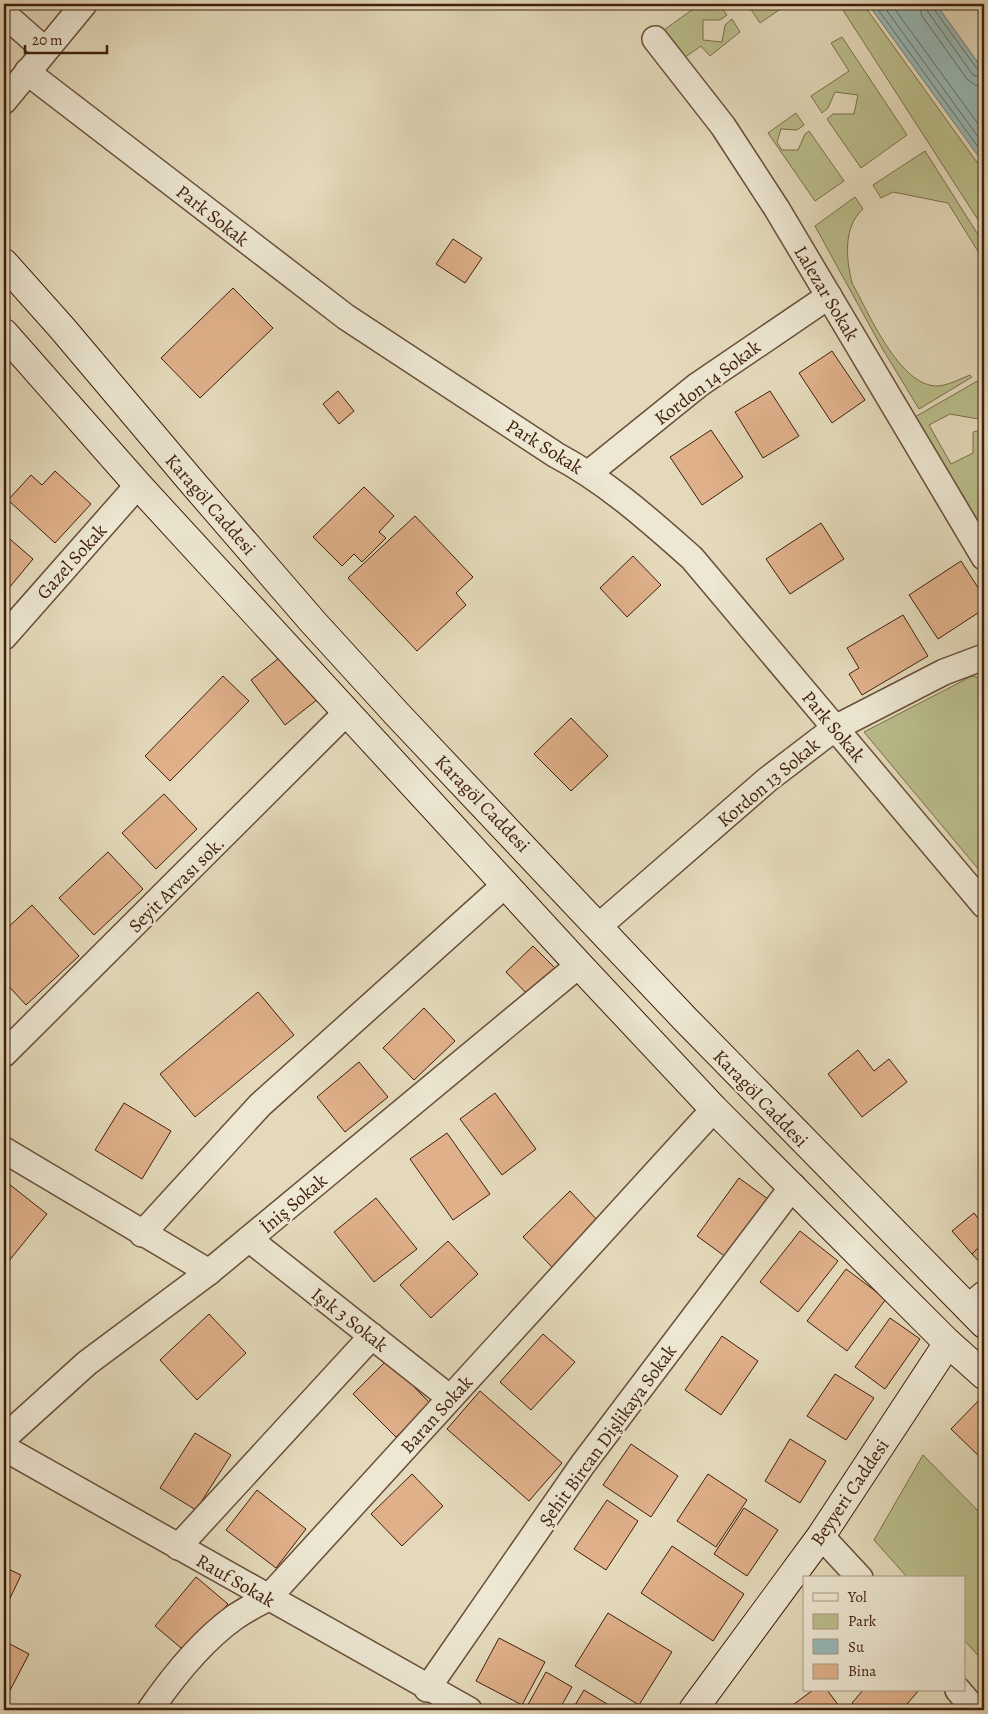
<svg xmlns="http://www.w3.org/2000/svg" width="988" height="1714" font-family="Alegreya,serif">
<rect width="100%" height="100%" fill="#e4dabb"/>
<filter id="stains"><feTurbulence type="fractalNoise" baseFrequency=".004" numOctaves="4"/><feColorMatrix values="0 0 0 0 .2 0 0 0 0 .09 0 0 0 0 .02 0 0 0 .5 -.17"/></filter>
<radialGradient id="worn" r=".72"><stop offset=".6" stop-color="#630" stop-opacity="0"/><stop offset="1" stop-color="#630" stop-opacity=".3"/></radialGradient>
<!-- green -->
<g fill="#babe8c" stroke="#7d6e4c">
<polygon points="700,4 722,4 720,6 727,15 720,20 703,20 703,40 722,42 725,25 732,19 740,32 710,56 701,46 684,58 664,30"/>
<polygon points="775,4 788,4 760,23 750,8 756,5 774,7"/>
<polygon points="839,4 863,4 984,172 984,229"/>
<polygon points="842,37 907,135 861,168 827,119 833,114 854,114 858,95 835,92 828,108 822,113 811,96 849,71 831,43"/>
<polygon points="796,113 804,125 797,130 781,129 777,142 782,150 798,150 805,134 809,131 844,181 815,201 768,133"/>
<polygon points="925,151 984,244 984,261 948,203 893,192 881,198 873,185"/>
<path d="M 855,197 L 863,209 C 843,227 846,258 852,283 C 868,311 899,387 938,386 C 949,385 960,379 970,375 L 972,377 L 919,409 L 882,348 L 815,226 Z"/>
<polygon points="979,380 984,388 984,420 950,414 929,425 951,464 973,453 973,432 984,429 984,538 915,417"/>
<polygon points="972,676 984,679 984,876 864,732"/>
<polygon points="923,1455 984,1517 984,1662 964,1640 964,1578 908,1578 874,1540"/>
</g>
<!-- water -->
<polygon fill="#97b9b7" stroke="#747b73" points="868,4 936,4 984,71 984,164"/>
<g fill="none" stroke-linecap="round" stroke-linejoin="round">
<!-- shore -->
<g stroke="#6c6c62" stroke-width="1">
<polyline points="874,4 984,155"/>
<polyline points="882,4 984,145"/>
<polyline points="891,4 984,132"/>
<polyline points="919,4 922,16 967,79 975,85 984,87"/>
<polyline points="926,4 928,12 973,75 984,79"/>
<polyline points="932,4 933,8 978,70 984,73"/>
</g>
</g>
<!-- building -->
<g fill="#dfb08a" stroke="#401f0c">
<polygon points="453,239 482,258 465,283 436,264"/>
<polygon points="233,288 273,328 200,398 161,358"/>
<polygon points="832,351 865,400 832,423 799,373"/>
<polygon points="338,391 354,411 339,424 323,404"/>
<polygon points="770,391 799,436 763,458 735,412"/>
<polygon points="711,430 743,477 702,505 670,457"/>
<polygon points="55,471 91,504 55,543 8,500 31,475 42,485"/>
<polygon points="364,487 394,516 379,532 386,538 362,562 354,554 342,566 313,537"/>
<polygon points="415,516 473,577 456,593 466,605 417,651 348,578"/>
<polygon points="821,523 844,559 790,594 766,559"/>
<polygon points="4,534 33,559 4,594"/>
<polygon points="633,556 661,585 627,617 600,588"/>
<polygon points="961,561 984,597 984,609 938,639 909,595"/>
<polygon points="903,615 928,656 862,695 849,674 859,668 847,648"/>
<polygon points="283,655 318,699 285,725 251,680"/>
<polygon points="223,676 249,701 170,781 145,756"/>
<polygon points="571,718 608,756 571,791 534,754"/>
<polygon points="164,794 197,829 156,869 122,833"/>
<polygon points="108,852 143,889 94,935 59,898"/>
<polygon points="32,905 79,956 26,1005 4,981 4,931"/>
<polygon points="533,946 555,968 528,995 506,972"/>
<polygon points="258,992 294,1035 195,1117 160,1074"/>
<polygon points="424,1008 455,1041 414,1080 383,1048"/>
<polygon points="858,1050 874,1071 889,1059 907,1082 862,1117 828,1074"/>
<polygon points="359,1062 388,1097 345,1132 317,1097"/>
<polygon points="495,1093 536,1149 502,1175 460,1119"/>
<polygon points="124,1103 171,1131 142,1179 95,1150"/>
<polygon points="447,1133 490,1194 453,1220 410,1159"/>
<polygon points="739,1178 772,1202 730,1260 697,1236"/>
<polygon points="4,1180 47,1214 4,1267"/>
<polygon points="570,1191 599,1222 552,1267 523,1237"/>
<polygon points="376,1198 417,1249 374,1282 334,1232"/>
<polygon points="974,1213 984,1226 984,1242 972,1254 952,1231"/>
<polygon points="800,1231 838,1261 798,1312 760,1282"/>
<polygon points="448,1241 478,1274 431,1318 400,1285"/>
<polygon points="984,1242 984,1267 972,1254"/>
<polygon points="846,1269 886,1299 847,1351 807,1321"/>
<polygon points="209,1314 246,1353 197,1400 160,1360"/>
<polygon points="890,1318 920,1339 885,1389 855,1367"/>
<polygon points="543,1334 575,1362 531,1410 500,1382"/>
<polygon points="722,1336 758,1361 721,1415 685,1390"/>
<polygon points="387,1360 430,1403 396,1437 353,1394"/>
<polygon points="835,1374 874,1398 846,1440 807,1416"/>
<polygon points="480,1391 562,1463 529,1501 447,1429"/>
<polygon points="984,1395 984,1461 951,1429"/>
<polygon points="195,1433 231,1455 196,1510 160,1488"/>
<polygon points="790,1439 826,1461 800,1503 765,1481"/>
<polygon points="631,1444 678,1476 651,1517 603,1485"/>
<polygon points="412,1474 443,1506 402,1546 371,1514"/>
<polygon points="708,1474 747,1500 716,1547 677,1521"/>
<polygon points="257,1490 306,1529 276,1568 226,1530"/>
<polygon points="607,1500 638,1521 606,1570 574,1549"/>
<polygon points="744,1508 778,1530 747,1576 714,1554"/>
<polygon points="672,1546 744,1594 713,1641 641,1593"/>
<polygon points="4,1567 21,1575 4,1611"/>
<polygon points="196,1577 228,1604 187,1653 155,1626"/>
<polygon points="608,1613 672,1652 639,1705 575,1666"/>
<polygon points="499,1638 545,1662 522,1705 476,1681"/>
<polygon points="4,1641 29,1654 6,1698 4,1697"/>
<polygon points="546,1672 572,1687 559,1710 525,1710"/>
<polygon points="584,1690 617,1710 572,1710"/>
<polygon points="813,1690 827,1690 842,1710 786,1710"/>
<polygon points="863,1690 919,1690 902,1710 860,1710 852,1703"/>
</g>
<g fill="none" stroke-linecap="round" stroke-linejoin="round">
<defs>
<g id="street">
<polyline points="4,14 45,50"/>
<polyline points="655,39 723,126 777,209 984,557"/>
<path d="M 27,72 L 346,317 L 556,455 C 607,482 649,520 692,558 L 984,905"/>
<polyline points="4,101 84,4"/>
<polyline points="589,473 698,385 829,296"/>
<polyline points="4,637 138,485"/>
<polyline points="599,926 767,780 835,728 944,672 984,657"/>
<polyline points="4,1054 347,712"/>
<polyline points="4,1150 209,1272"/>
<polyline points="142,1234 260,1105 506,884"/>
<polyline points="249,1239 450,1398"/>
<polyline points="967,1308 984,1294"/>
<polyline points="4,1438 87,1363 209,1272 579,965"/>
<polyline points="4,1448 469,1710"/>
<polyline points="821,1536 860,1578"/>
<polyline points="178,1547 372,1336"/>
<polyline points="427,1689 583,1464 793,1186"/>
<polyline points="958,1690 975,1710"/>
<path d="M 150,1710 C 172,1678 203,1640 235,1617 C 245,1610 257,1604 268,1598 L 714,1109"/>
</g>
<g id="secondary">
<polyline points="4,263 62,328 192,482 313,622 396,713 686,1020 984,1324"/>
<polyline points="4,333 138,485 579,965 714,1109 948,1343 984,1375"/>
<polyline points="693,1710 821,1536 948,1343"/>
</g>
</defs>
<!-- street casing -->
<use href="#street" stroke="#694e38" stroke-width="28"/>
<!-- secondary casing -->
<use href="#secondary" stroke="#401f0c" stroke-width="30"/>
<!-- street -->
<use href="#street" stroke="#ede7d3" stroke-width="25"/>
<!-- secondary -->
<use href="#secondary" stroke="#ede7d3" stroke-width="28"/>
</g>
<g text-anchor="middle" stroke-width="4.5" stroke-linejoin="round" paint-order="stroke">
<!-- street labels -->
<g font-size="19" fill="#401f0c" stroke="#ede7d3">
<text transform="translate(213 215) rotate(38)" y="7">Park Sokak</text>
<text transform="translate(827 293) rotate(59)" y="7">Lalezar Sokak</text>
<text transform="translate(707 382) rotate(-37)" y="7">Kordon 14 Sokak</text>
<text transform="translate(545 446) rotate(32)" y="7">Park Sokak</text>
<text transform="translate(211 504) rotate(49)" y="7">Karagöl Caddesi</text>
<text transform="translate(71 561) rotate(-48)" y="7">Gazel Sokak</text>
<text transform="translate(834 726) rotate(50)" y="7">Park Sokak</text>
<text transform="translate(768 782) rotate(-40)" y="7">Kordon 13 Sokak</text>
<text transform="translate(483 803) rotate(46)" y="7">Karagöl Caddesi</text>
<text transform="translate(176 884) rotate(-45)" y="7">Seyit Arvası sok.</text>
<text transform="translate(761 1098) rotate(46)" y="7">Karagöl Caddesi</text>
<text transform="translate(293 1203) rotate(-40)" y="7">İniş Sokak</text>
<text transform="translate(350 1319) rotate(38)" y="7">Işık 3 Sokak</text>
<text transform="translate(436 1414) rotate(-48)" y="7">Baran Sokak</text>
<text transform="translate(607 1435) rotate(-54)" y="7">Şehit Bircan Dişlikaya Sokak</text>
<text transform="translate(849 1492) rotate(-56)" y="7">Beyyeri Caddesi</text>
<text transform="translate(236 1580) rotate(30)" y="7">Rauf Sokak</text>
</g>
</g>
<!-- margin -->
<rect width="988" height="1714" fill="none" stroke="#e4dabb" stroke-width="20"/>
<rect x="5" y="5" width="978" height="1704" fill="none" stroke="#401f0c" stroke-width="2.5"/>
<rect x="10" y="10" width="968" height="1694" fill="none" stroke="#401f0c"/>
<!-- legend -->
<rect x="803" y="1576" width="162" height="115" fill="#ede7d3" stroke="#a89783"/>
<rect x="813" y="1593" width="25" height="8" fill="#ede7d3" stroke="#a89783"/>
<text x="848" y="1602" font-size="15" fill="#401f0c">Yol</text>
<rect x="813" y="1614" width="25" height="15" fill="#babe8c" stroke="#a89783"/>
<text x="848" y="1626" font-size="15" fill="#401f0c">Park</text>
<rect x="813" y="1639" width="25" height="15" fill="#97b9b7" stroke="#a89783"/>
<text x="848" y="1652" font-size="15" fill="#401f0c">Su</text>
<rect x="813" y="1664" width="25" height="15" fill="#dfb08a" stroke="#a89783"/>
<text x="848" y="1676" font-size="15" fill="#401f0c">Bina</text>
<!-- scale -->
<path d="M25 45v8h82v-8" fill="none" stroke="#401f0c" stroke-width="2.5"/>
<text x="32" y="45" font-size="15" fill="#401f0c" stroke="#ede7d3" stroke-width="4" paint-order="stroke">20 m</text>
<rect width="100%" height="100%" filter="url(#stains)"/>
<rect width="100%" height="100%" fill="url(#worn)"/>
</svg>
